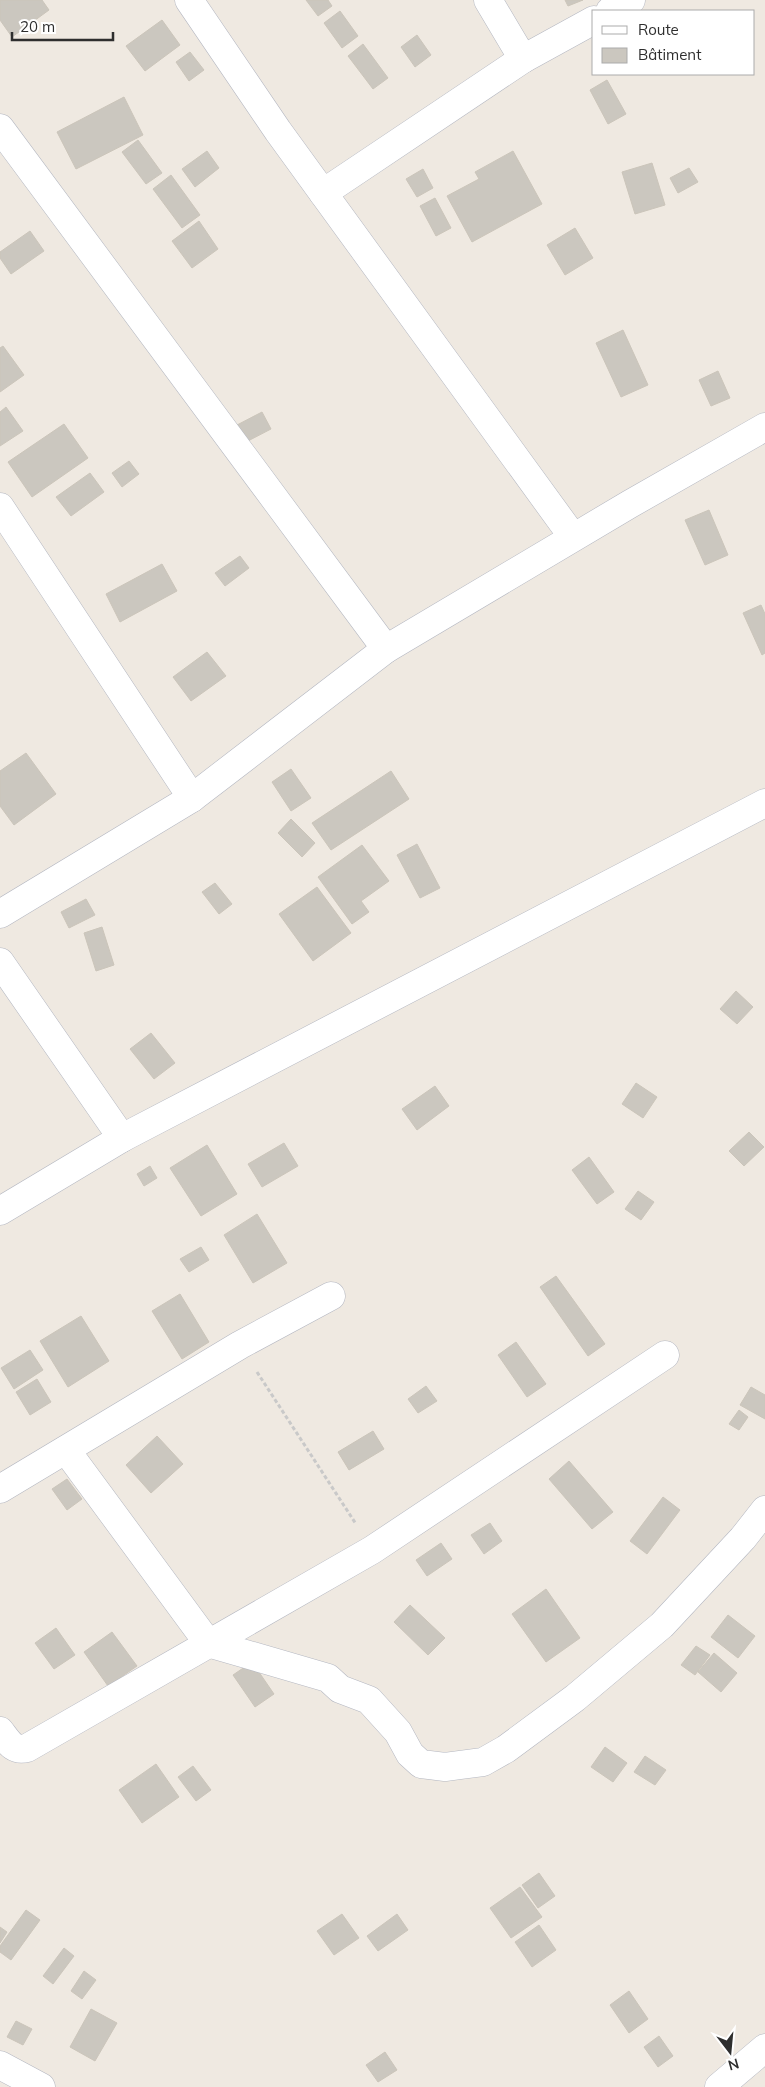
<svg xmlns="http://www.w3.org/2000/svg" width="765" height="2087" font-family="Mulish,sans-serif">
<rect width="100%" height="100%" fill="#efe9e1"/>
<!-- building -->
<g fill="#cbc7bf" stroke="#cbc5ba">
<polygon points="0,0 42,0 49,10 12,37 0,20"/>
<polygon points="306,0 328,0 332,6 318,16"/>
<polygon points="565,0 583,0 568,6"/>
<polygon points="340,11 358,36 342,48 324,23"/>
<polygon points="162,20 180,45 145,71 126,46"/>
<polygon points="417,35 431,55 415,67 401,47"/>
<polygon points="363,44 388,78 373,89 348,56"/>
<polygon points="190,52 204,70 189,81 176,62"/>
<polygon points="607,80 626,114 608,124 590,90"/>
<polygon points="124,97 143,135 76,169 57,132"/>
<polygon points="138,140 162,173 146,184 122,152"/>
<polygon points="207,151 219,168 195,187 182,169"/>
<polygon points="513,151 542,204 472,242 447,196 479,179 475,172"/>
<polygon points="652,163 665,205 635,214 622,172"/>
<polygon points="689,168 698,182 678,193 670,178"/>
<polygon points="423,169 433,188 417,197 406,179"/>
<polygon points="171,175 200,215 182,228 153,189"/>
<polygon points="435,198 451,228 436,236 420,206"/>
<polygon points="199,221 218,249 192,268 172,241"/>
<polygon points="575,228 593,258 565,275 547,245"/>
<polygon points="30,231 44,251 11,274 0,258 0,252"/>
<polygon points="623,330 648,385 621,397 596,343"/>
<polygon points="3,346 24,375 0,392 0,348"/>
<polygon points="718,371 730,398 711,406 699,380"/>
<polygon points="6,407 23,431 0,446 0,412"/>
<polygon points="262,412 271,429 246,442 237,425"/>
<polygon points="64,424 88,458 32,497 8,462"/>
<polygon points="129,461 139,474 122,487 112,473"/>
<polygon points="90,473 104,492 71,516 56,497"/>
<polygon points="709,510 728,555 705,565 685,520"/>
<polygon points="240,556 249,568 225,586 215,573"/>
<polygon points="162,564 177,591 120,622 106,594"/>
<polygon points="761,605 765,614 765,653 762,655 743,613"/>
<polygon points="207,652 226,676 191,701 173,677"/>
<polygon points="26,753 56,794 14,825 0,806 0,771"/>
<polygon points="291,769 311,798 291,811 272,782"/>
<polygon points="391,771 409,799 331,850 312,823"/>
<polygon points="291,819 315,843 302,857 278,833"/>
<polygon points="417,844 440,888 420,898 397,855"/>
<polygon points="362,845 389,881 361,901 369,912 352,924 318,877"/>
<polygon points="215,883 232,904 219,914 202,892"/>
<polygon points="317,887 351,933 313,961 279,914"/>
<polygon points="86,899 95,915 69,928 61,912"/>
<polygon points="102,927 114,965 96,971 84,933"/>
<polygon points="736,991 753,1007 737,1024 720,1009"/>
<polygon points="151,1033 175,1063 154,1079 130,1049"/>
<polygon points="636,1083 657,1097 643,1118 622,1104"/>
<polygon points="435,1086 449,1106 417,1130 402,1109"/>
<polygon points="749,1132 764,1147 744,1166 729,1151"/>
<polygon points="284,1143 298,1166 262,1187 248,1164"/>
<polygon points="207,1145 237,1194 201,1216 170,1168"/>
<polygon points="589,1157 614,1192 597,1204 572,1170"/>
<polygon points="150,1166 157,1178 144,1186 137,1174"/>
<polygon points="638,1191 654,1202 641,1220 625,1209"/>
<polygon points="257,1214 287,1263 253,1283 224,1235"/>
<polygon points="201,1247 209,1260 189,1272 180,1259"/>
<polygon points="556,1276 605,1344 588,1356 540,1287"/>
<polygon points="180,1294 209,1342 182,1359 152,1311"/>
<polygon points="81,1316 109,1361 68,1387 40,1341"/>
<polygon points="516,1342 546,1384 527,1397 498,1355"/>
<polygon points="30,1350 43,1370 14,1389 1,1368"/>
<polygon points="37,1379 51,1402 30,1415 16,1392"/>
<polygon points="426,1386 437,1401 418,1413 408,1399"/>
<polygon points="751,1387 765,1395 765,1419 740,1405"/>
<polygon points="739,1410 748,1417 739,1430 729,1424"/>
<polygon points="373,1431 384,1449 349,1470 338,1452"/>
<polygon points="157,1436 183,1464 151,1493 126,1465"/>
<polygon points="569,1461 613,1512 592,1529 549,1479"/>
<polygon points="67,1479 82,1499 67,1510 52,1489"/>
<polygon points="663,1497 680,1510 647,1554 630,1541"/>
<polygon points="490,1523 502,1541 484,1554 471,1535"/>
<polygon points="441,1543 452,1559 427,1576 416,1560"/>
<polygon points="546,1589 580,1638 546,1662 512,1614"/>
<polygon points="410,1605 445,1638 428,1655 394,1622"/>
<polygon points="728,1615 755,1636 738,1658 711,1637"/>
<polygon points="56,1628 75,1655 54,1669 35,1643"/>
<polygon points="112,1632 137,1666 108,1686 84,1652"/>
<polygon points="696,1646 710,1655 695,1675 681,1665"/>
<polygon points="714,1653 737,1673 721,1692 698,1672"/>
<polygon points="252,1662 274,1694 255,1707 233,1675"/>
<polygon points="605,1747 627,1763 613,1782 591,1767"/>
<polygon points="645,1756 666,1770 655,1785 634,1772"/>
<polygon points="156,1764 179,1797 142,1823 119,1790"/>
<polygon points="193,1766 211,1790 196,1801 178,1777"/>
<polygon points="539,1873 555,1896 538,1908 522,1885"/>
<polygon points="520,1887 542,1917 511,1938 490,1908"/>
<polygon points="26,1910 40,1920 11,1960 0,1952 0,1946"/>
<polygon points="342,1914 359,1938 334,1955 317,1931"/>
<polygon points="397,1914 408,1930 378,1951 367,1936"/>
<polygon points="539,1925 556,1950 532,1967 515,1942"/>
<polygon points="0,1927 7,1932 0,1943"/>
<polygon points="64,1948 74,1956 53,1984 43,1976"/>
<polygon points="84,1971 96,1980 82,1999 71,1991"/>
<polygon points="629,1991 648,2019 629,2033 610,2005"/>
<polygon points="91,2009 117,2023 95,2061 70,2047"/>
<polygon points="16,2021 32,2029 23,2045 7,2037"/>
<polygon points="659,2036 673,2056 658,2067 644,2047"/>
<polygon points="385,2052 397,2070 378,2082 366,2065"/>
</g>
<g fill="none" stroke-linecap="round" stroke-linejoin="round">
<defs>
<g id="minor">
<polyline points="189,0 278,131 323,193 523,59 594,20"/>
<polyline points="488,0 523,59"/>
<polyline points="610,11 631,0"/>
<polyline points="0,128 386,649"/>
<polyline points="323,193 573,537"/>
<polyline points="0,507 192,798"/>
<polyline points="0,914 192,798 386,649 630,504 765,427"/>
<polyline points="0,962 122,1138"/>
<polyline points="0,1211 122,1138 765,803"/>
<polyline points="66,1450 208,1643 328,1678 340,1689 369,1700 398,1732 410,1754 421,1764 445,1767 483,1762 506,1749 575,1698 662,1625 743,1538 765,1510"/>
<polyline points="0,1489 240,1345 331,1296"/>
<path d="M 0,1731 C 8,1741 13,1752 27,1748 L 372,1550 L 665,1355"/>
<polyline points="0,2065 41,2087"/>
<polyline points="719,2087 765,2048"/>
</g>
</defs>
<!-- minor casing -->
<use href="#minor" stroke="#b4b7c1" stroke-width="29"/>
<!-- path -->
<polyline stroke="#c9c9c9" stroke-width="3" stroke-dasharray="4 2.5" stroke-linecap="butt" points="257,1372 356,1524"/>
<!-- minor -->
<use href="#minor" stroke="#fff" stroke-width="28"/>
</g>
<!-- legend -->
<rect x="592" y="10" width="162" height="65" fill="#ffffff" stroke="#ababab"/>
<rect x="602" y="26" width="25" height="8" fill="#ffffff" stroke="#ababab"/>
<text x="638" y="35" font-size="15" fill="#2e2e2e">Route</text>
<rect x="602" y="48" width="25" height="15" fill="#cbc7bf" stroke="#ababab"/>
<text x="638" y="60" font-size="15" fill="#2e2e2e">Bâtiment</text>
<!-- north arrow -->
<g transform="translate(730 2052) rotate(164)" stroke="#ffffff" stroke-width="4" paint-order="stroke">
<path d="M0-4L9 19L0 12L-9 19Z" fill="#2e2e2e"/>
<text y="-8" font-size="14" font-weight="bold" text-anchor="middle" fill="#2e2e2e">N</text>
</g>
<!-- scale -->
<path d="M12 32v8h101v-8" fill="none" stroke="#2e2e2e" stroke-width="2.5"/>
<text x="20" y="32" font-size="15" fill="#2e2e2e" stroke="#ffffff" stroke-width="4" paint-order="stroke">20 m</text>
</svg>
